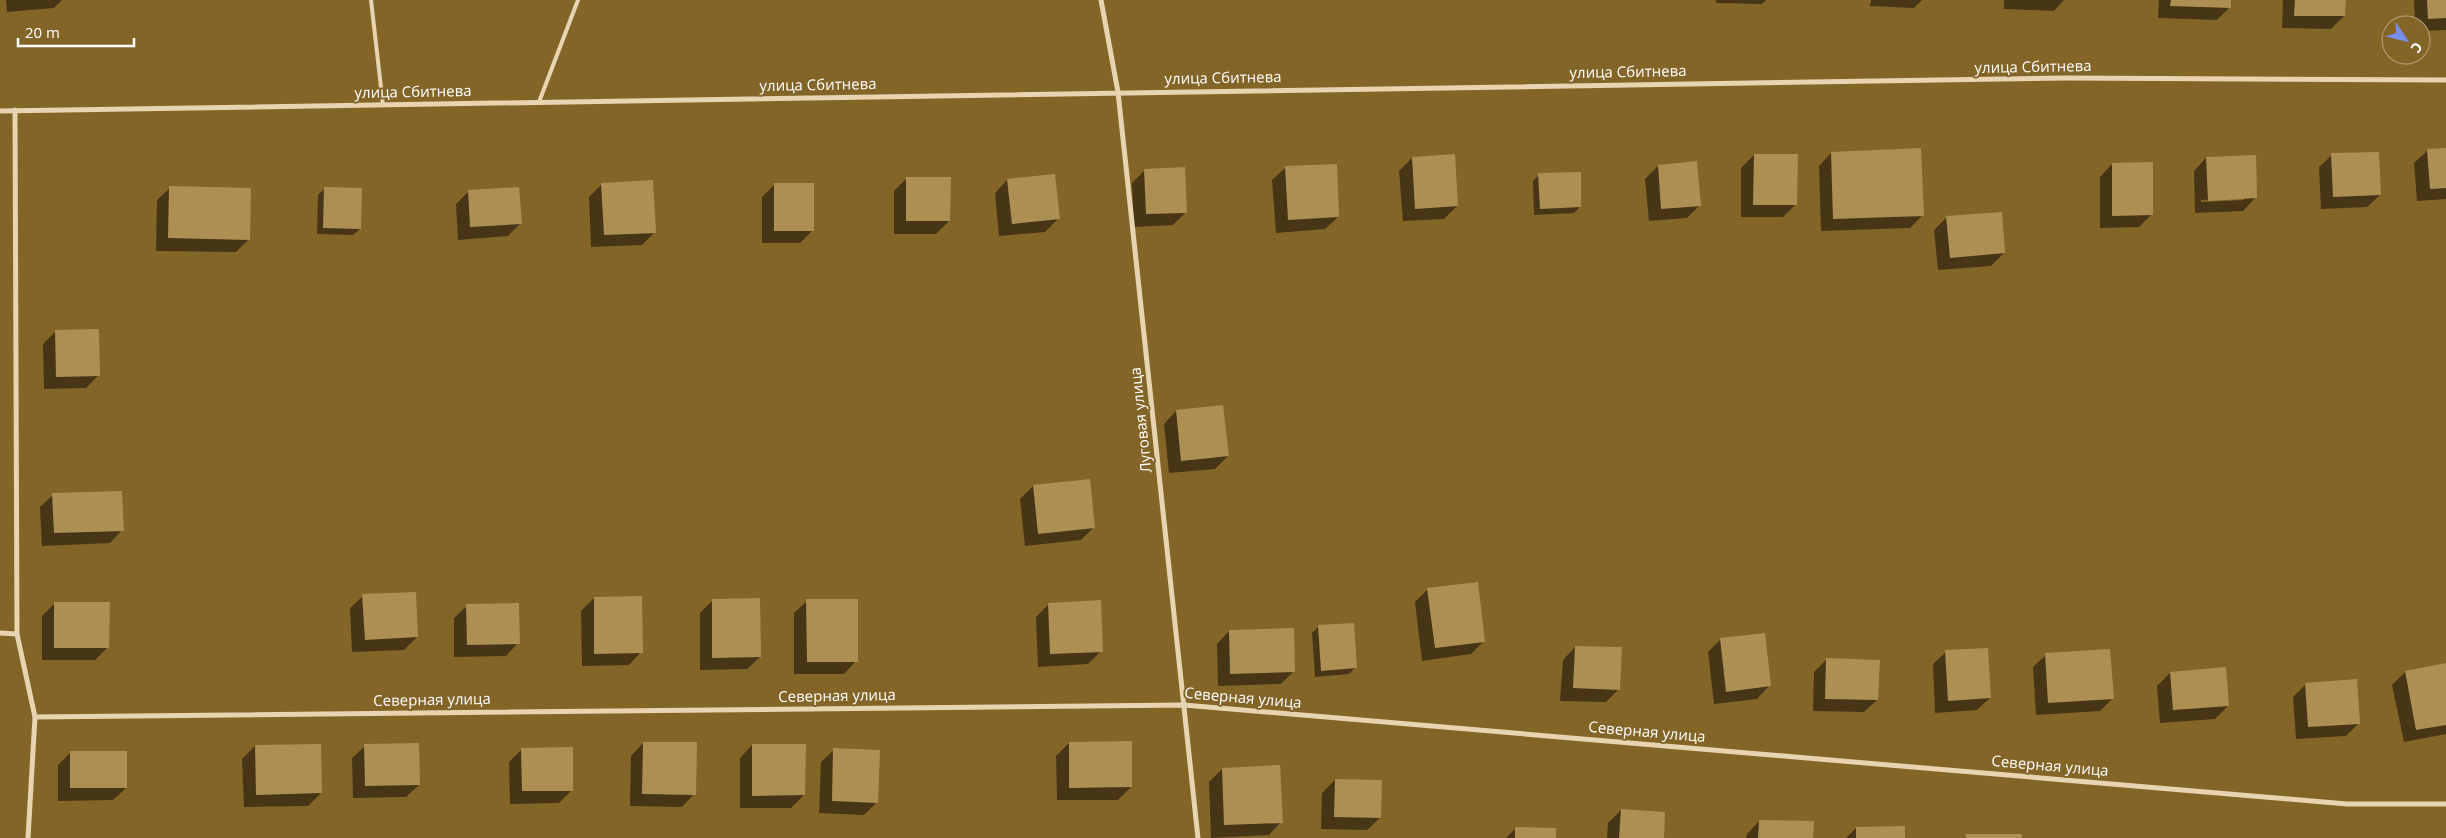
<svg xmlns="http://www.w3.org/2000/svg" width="2446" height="838" font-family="'Open Sans',sans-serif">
<rect width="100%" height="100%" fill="#846528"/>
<!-- shadow -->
<g fill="#0007" fill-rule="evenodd">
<polygon points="6,0 62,0 54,8 7,12"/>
<polygon points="1716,0 1766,0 1762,4 1716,3"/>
<polygon points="1871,0 1922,0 1914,8 1870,6"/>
<polygon points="2004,0 2064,0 2054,11 2004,9"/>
<polygon points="2159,0 2230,0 2229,8 2217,20 2158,18"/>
<polygon points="2283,0 2345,0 2344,16 2331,29 2282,28"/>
<polygon points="2414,0 2446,0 2446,30 2421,31 2421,25 2415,25"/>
<polygon points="2446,149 2446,199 2417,201 2414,163 2427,151"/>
<polygon points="1831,153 1923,215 1910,228 1821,231 1819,166"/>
<polygon points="1754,155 1796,204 1783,217 1741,217 1741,168"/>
<polygon points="2332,155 2380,195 2367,207 2321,209 2319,167"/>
<polygon points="1412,158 1457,206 1444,219 1403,221 1399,171"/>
<path d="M 2206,158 L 2255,198 L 2243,211 L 2195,213 L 2194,171 ZM 2244,198 L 2244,200 L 2201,202 L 2201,200 Z"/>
<polygon points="2112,164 2152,214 2139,227 2100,228 2100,177"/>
<polygon points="1658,166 1700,205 1687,218 1649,221 1645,179"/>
<polygon points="1285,168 1338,217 1325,229 1276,233 1272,180"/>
<polygon points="1145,170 1186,212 1173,225 1134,227 1132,183"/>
<polygon points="1539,175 1580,207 1574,213 1534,215 1533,181"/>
<polygon points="907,178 949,221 936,234 894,234 894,191"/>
<polygon points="1007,180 1058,219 1045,232 999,236 995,193"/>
<polygon points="602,184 655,232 642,245 591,247 589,197"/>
<polygon points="774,185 813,230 800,243 762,243 762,197"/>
<polygon points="170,188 249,239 236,252 156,251 157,200"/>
<polygon points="325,188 360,229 353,235 317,234 318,195"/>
<polygon points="469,191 520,224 508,236 458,240 456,204"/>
<polygon points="1947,217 2004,253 1991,266 1938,270 1934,230"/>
<polygon points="55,332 99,375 86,388 44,389 43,344"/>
<polygon points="1176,411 1228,456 1215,469 1169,473 1164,424"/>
<polygon points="1033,486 1093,528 1081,540 1025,546 1020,499"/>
<polygon points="53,495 122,530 110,543 42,546 40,507"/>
<polygon points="1428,589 1484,641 1471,654 1422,661 1415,602"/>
<polygon points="363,596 417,637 404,650 352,652 350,608"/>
<polygon points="594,598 641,652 629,665 582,666 581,611"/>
<polygon points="713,600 760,657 747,669 700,670 700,613"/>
<polygon points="807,601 856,661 844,674 794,674 794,613"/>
<polygon points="55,603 108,647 95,660 42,660 42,616"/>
<polygon points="1049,604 1101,651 1088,664 1038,667 1036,617"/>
<polygon points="467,606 518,643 506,656 454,657 454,618"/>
<polygon points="1318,627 1355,668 1349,674 1315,677 1312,633"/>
<polygon points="1229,631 1294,671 1281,684 1218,686 1217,644"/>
<polygon points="1721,639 1769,686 1757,699 1714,704 1708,652"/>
<polygon points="1575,647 1618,690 1606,702 1560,701 1563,660"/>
<polygon points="1946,652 1990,698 1977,710 1935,713 1933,664"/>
<polygon points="2046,655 2113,698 2100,711 2036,715 2033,667"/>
<polygon points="1827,659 1877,700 1864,712 1813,711 1814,672"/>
<polygon points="2446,664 2446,734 2404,742 2392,685 2405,672"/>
<polygon points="2170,673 2228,706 2215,719 2160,723 2157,686"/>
<polygon points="2306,684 2359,723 2346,736 2296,739 2293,697"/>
<polygon points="643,743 694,794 682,807 630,806 631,756"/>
<polygon points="1069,743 1131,787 1118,800 1057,800 1056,756"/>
<polygon points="752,745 804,795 791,808 740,808 740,758"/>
<polygon points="255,746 321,793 308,806 244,807 242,759"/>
<polygon points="365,746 419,785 406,797 353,798 352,758"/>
<polygon points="522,749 572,790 559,803 510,804 509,762"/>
<polygon points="834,750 877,802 864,815 819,813 821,762"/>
<polygon points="71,752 126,788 113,800 58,801 58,765"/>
<polygon points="1222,769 1281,822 1269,835 1211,838 1209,782"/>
<polygon points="1335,780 1380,818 1367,830 1321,829 1322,793"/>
<polygon points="1621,810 1663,838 1607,838 1608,823"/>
<polygon points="1759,821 1812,838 1746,838 1747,834"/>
<polygon points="1856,828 1904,838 1846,838"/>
<polygon points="1515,829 1555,838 1506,838"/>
</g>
<!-- building -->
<g fill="#ad8f54">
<polygon points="2171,0 2231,0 2231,8 2170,6"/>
<polygon points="2295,0 2346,0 2345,16 2294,16"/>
<polygon points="2427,0 2446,0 2446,18 2428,19"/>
<polygon points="1921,148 1924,216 1833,219 1831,152"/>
<polygon points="2446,148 2446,188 2430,189 2427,149"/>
<polygon points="2379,152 2381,195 2333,197 2331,153"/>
<polygon points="1455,154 1458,206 1415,209 1412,157"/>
<polygon points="1754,154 1798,154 1797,205 1753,205"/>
<polygon points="2256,155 2257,198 2208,201 2206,157"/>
<polygon points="1697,161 1701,206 1661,209 1658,165"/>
<polygon points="2153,162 2153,215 2112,216 2112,163"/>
<polygon points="1337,164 1339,217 1288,220 1285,166"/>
<polygon points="1185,167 1187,213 1146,214 1144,169"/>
<polygon points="1581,172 1581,207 1540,209 1538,173"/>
<polygon points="1055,174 1060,219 1012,224 1007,179"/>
<polygon points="906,177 951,177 950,221 906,221"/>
<polygon points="653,180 656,233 604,235 601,183"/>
<rect x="774" y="183" width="40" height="48"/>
<polygon points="169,186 251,188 250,240 168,238"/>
<polygon points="324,187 362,188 361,229 323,228"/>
<polygon points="519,187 522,224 470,227 468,190"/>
<polygon points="2002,212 2005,253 1950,258 1946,216"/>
<polygon points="99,329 100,376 56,377 55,330"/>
<polygon points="1223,405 1229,456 1181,461 1176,410"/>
<polygon points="1090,479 1095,528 1038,534 1033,485"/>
<polygon points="122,491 124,531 54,533 52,493"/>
<polygon points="1478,582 1485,642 1435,648 1427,588"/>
<polygon points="416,592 418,637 365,640 362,594"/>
<polygon points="642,596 643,653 594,654 594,597"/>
<polygon points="760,598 761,657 712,658 712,599"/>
<polygon points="806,599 858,599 858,662 807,662"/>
<polygon points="1101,600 1103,652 1050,654 1048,603"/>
<polygon points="54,602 110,602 109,648 54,648"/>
<polygon points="519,603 520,644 467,645 466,604"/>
<polygon points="1354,623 1357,668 1321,671 1318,625"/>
<polygon points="1294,628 1295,672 1230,674 1229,630"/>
<polygon points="1765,633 1771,686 1726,692 1720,638"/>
<polygon points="1575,646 1622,647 1620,690 1573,688"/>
<polygon points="1988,648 1991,698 1948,701 1945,650"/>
<polygon points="2110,649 2114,699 2048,703 2045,653"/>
<polygon points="1826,658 1880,660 1878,700 1825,699"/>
<polygon points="2446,663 2446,725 2416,730 2405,671"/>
<polygon points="2226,667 2229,706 2173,710 2170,672"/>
<polygon points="2357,679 2360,724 2308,727 2305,683"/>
<polygon points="1132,741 1132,787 1069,788 1069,742"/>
<polygon points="643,742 697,742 696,795 642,794"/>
<polygon points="419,743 420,785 365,786 364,744"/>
<polygon points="321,744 322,793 256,795 255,745"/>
<polygon points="752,744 806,744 805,795 752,796"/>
<polygon points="573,747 573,791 522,791 521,748"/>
<polygon points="833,748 880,750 878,803 832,801"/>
<rect x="70" y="751" width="57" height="37"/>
<polygon points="1280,765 1283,823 1224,825 1222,768"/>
<polygon points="1335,779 1382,780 1381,818 1334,817"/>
<polygon points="1621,809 1665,812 1664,838 1619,838"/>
<polygon points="1759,820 1814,821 1813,838 1758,838"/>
<polygon points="1905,826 1905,838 1856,838 1856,827"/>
<polygon points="1515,827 1556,828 1556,838 1515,838"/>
<rect x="1966" y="834" width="56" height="4"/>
</g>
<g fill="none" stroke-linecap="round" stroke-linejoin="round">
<!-- lane -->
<g stroke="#e7d4b1" stroke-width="4">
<polyline points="371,0 383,105"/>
<polyline points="539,102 578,0"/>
</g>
<!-- street -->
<g stroke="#e7d4b1" stroke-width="5">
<polyline points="1101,0 1118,92 1198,838"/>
<polyline points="15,110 17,634 35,717 28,838"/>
<polyline points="0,111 2066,78 2446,80"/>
<polyline points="0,633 17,634"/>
<polyline points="35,717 1184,705 2347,804 2446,804"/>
</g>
</g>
<g text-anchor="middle" stroke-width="4" stroke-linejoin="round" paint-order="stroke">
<!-- street labels -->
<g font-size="15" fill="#fff" stroke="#846528">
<text transform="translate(2033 67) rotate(-1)" y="5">улица Сбитнева</text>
<text transform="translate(1628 72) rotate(-1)" y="5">улица Сбитнева</text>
<text transform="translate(1223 78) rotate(-1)" y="5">улица Сбитнева</text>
<text transform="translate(818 85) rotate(-1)" y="5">улица Сбитнева</text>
<text transform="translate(413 92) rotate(-1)" y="5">улица Сбитнева</text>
<text transform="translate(1141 420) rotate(-96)" y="5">Луговая улица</text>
<text transform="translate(837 696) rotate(-1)" y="5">Северная улица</text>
<text transform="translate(1243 698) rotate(5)" y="5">Северная улица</text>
<text transform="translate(432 700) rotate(-1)" y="5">Северная улица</text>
<text transform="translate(1647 732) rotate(5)" y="5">Северная улица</text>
<text transform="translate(2050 766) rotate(5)" y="5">Северная улица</text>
</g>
</g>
<!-- north arrow -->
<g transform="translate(2406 40) rotate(125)"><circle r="24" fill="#846528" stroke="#b5a37e"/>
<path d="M0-4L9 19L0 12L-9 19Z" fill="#788eef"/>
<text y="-8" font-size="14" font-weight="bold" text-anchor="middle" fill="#ffffff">С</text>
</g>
<!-- scale -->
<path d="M18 38v8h116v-8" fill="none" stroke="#ffffff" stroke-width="2.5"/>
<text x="25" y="38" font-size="15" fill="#ffffff" stroke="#846528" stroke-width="4" paint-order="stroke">20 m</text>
</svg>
